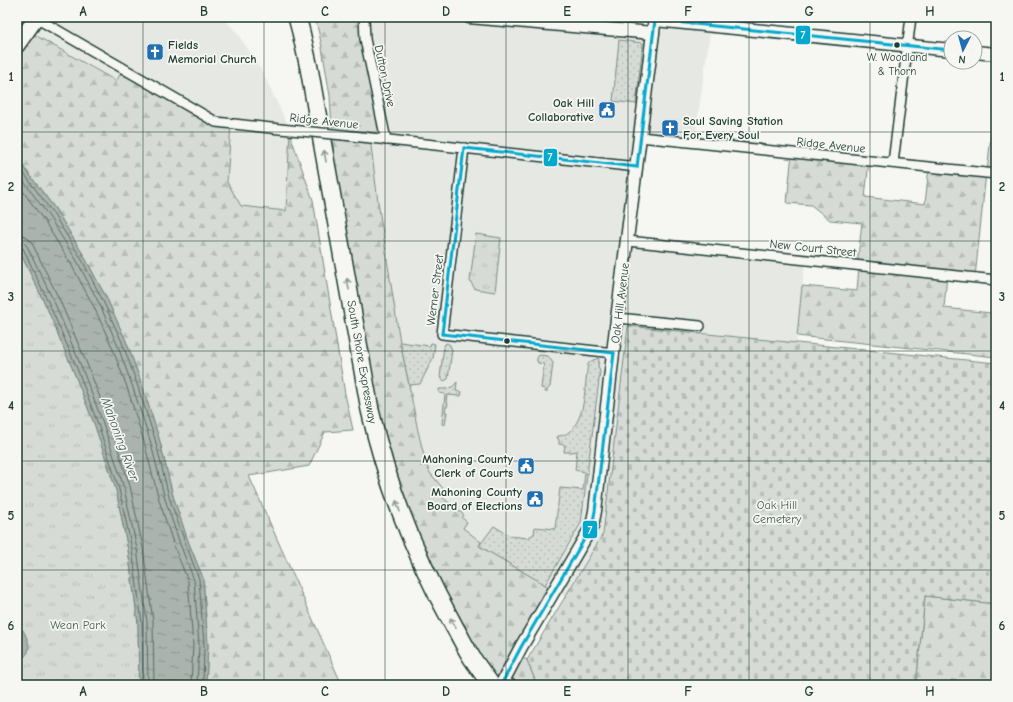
<svg xmlns="http://www.w3.org/2000/svg" width="1013" height="702" font-family="'Comic Neue',sans-serif">
<defs>
<pattern id="grass-dots" width="8" height="8" patternUnits="userSpaceOnUse"><rect width="8" height="8" fill="#d6dbd6"/><path d="M2 2h.1M6 6h.1" fill="none" stroke="#b7bdb8" stroke-width="1.8" stroke-linecap="round"/></pattern>
<pattern id="forest-firs" width="22" height="20" patternUnits="userSpaceOnUse"><rect width="22" height="20" fill="#d6dbd6"/><path d="M5 1l3.5 6h-7zM16 11l3.5 6h-7z" fill="#b7bdb8"/></pattern>
<pattern id="cemetery-stones" width="16" height="16" patternUnits="userSpaceOnUse"><rect width="16" height="16" fill="#d6dbd6"/><path d="M2 7V4a2 2 0 0 1 4 0v3zM10 15v-3a2 2 0 0 1 4 0v3z" fill="#b7bdb8"/></pattern>
<pattern id="park-tufts" width="24" height="20" patternUnits="userSpaceOnUse"><rect width="24" height="20" fill="#d6dbd6"/><path d="M3 7l-1-3M5 7V3M7 7l1-3M15 17l-1-3M17 17v-4M19 17l1-3" fill="none" stroke="#b7bdb8"/></pattern>
<pattern id="water-ripples" width="26" height="14" patternUnits="userSpaceOnUse"><rect width="26" height="14" fill="#aab3ae"/><path d="M2 4q2-2 4 0t4 0M15 11q2-2 4 0t4 0" fill="none" stroke="#8a938e"/></pattern>
</defs>
<rect width="100%" height="100%" fill="#f6f6f2"/>
<filter id="ink" filterUnits="userSpaceOnUse"><feTurbulence type="fractalNoise" baseFrequency=".025" numOctaves="2"/><feDisplacementMap in="SourceGraphic" scale="8" xChannelSelector="R" yChannelSelector="G"/><feConvolveMatrix kernelMatrix="1 2 1 2 8 2 1 2 1" color-interpolation-filters="sRGB"/></filter>
<g filter="url(#ink)">
<!-- built -->
<g fill="#e6e8e4">
<polygon points="17,17 223,17 238,34 263,73 290,130 286,211 241,206 227,182 230,124 216,122 124,69 117,81 40,38 17,22"/>
<polygon points="364,17 584,17 583,27 653,33 655,20 711,25 694,143 640,138 628,241 805,260 796,343 628,326 603,534 565,597 463,536 434,498 419,434 410,390 400,342 378,202 369,138"/>
</g>
<!-- grass -->
<g fill="url(#grass-dots)" stroke="#7a8c85">
<polygon points="619,40 643,43 636,104 613,101"/>
<polygon points="400,342 430,346 431,343 435,344 433,358 420,384 409,385"/>
<polygon points="447,343 450,345 452,350 448,379 444,381 440,377 444,346 445,344"/>
<polygon points="539,355 548,356 553,363 550,387 547,390 547,392 545,392 545,389 541,388 544,364 538,363 537,361 537,358"/>
<path d="M 598,358 L 599,360 L 598,366 L 600,372 L 581,523 L 545,585 L 479,546 L 494,526 L 510,536 L 527,538 L 534,534 L 535,527 L 555,529 L 560,488 L 583,490 L 585,472 L 575,470 L 577,451 L 572,452 L 564,452 L 565,445 L 559,444 L 559,440 L 557,438 L 558,436 C 562,436 565,435 569,432 C 587,416 584,386 588,364 L 591,361 Z"/>
<path d="M 457,382 L 456,391 L 462,392 L 461,396 L 447,395 L 446,403 L 448,403 L 447,407 L 446,407 L 445,412 L 447,412 L 445,425 L 442,424 L 445,394 L 439,393 L 439,389 C 447,389 452,389 457,382 Z"/>
</g>
<!-- forest -->
<g fill="url(#forest-firs)" stroke="#7a8c85">
<polygon points="315,17 364,17 386,140 370,138 378,202 400,342 410,390 418,431 426,464 430,473 446,492 442,497 464,515 462,518 467,522 463,528 481,542 479,546 554,590 517,655 527,660 535,680 533,685 491,685 400,512 338,227 330,96 321,42"/>
<polygon points="17,22 40,38 116,81 124,69 216,122 231,124 227,182 241,206 286,211 290,130 292,140 313,200 345,394 353,430 325,432 309,466 249,476 342,685 206,685 208,645 203,578 188,541 173,496 159,438 141,382 126,341 108,301 84,256 56,210 17,158"/>
<polygon points="996,105 996,174 987,173 994,106"/>
<polygon points="792,153 869,161 865,197 925,204 929,167 986,173 975,277 947,275 944,308 991,313 995,279 996,280 996,357 797,336 802,286 857,291 859,266 857,265 862,223 830,220 811,205 787,203"/>
<polygon points="925,596 996,604 996,685 951,680 950,685 916,685"/>
</g>
<!-- cemetery -->
<polygon fill="url(#cemetery-stones)" stroke="#7a8c85" points="628,326 996,363 996,604 925,596 916,685 533,685 535,680 527,660 603,534"/>
<!-- park -->
<g fill="url(#park-tufts)" stroke="#7a8c85">
<polygon points="476,234 501,238 495,292 475,289 470,281"/>
<polygon points="17,246 47,308 73,370 95,426 116,490 128,550 138,623 139,685 17,685"/>
</g>
<!-- water -->
<g fill="url(#water-ripples)" stroke="#72847d">
<polygon points="17,158 56,210 84,256 108,301 126,341 141,382 159,438 173,496 188,541 203,578 208,645 206,685 139,685 138,623 128,550 116,490 95,426 73,370 47,308 17,246"/>
<path d="M 23,630 C 27,638 33,649 25,656 C 23,658 20,660 17,662 L 17,633 Z"/>
</g>
<g fill="none" stroke-linecap="round" stroke-linejoin="round">
<!-- shore -->
<g stroke="#576c65" stroke-width="1">
<polyline points="17,164 52,212 81,258 104,303 122,342 137,384 155,439 169,497 185,542 199,579 204,645 203,685"/>
<polyline points="17,172 48,215 77,261 100,305 117,344 132,385 150,440 165,499 180,544 194,580 199,645 197,685"/>
<polyline points="17,183 43,219 71,264 94,307 112,347 127,387 144,442 159,500 174,546 188,581 193,645 191,685"/>
<polyline points="17,234 25,236 31,241 60,301 87,364 109,421 130,486 143,548 153,621 154,685"/>
<polyline points="17,240 23,242 27,246 55,304 81,366 103,423 124,488 137,549 147,622 148,685"/>
<polyline points="17,246 20,246 23,248 50,306 77,368 98,424 119,489 132,549 142,623 143,685"/>
</g>
<defs>
<g id="minor">
<polyline points="364,17 365,39 386,140"/>
<polyline points="36,18 216,122 280,129"/>
<polyline points="343,135 637,167"/>
<polyline points="640,137 996,174"/>
<polyline points="464,148 442,334 614,353"/>
<polyline points="893,163 911,17"/>
<polyline points="628,241 996,280"/>
<polyline points="618,318 700,326"/>
<polyline points="503,681 512,685"/>
</g>
<g id="tertiary">
<polyline points="469,17 653,33"/>
<polyline points="655,20 951,50"/>
<polyline points="975,52 996,54"/>
<polyline points="501,685 521,647 592,526 595,511 616,327 655,17"/>
</g>
<polyline id="primary" points="17,45 37,17"/>
<path id="motorway" d="M 297,17 L 301,32 L 309,68 L 370,410 C 387,486 416,558 454,626 C 460,636 465,647 472,658 C 478,667 485,676 491,685"/>
</defs>
<!-- minor casing -->
<use href="#minor" stroke="#1f3d34" stroke-width="12"/>
<!-- tertiary casing -->
<use href="#tertiary" stroke="#1f3d34" stroke-width="15"/>
<!-- primary casing -->
<use href="#primary" stroke="#1f3d34" stroke-width="18"/>
<!-- motorway casing -->
<use href="#motorway" stroke="#1f3d34" stroke-width="20"/>
<!-- minor -->
<use href="#minor" stroke="#f6f6f2" stroke-width="9"/>
<!-- tertiary -->
<use href="#tertiary" stroke="#f6f6f2" stroke-width="12"/>
<!-- primary -->
<use href="#primary" stroke="#f6f6f2" stroke-width="15"/>
<!-- motorway -->
<use href="#motorway" stroke="#f6f6f2" stroke-width="17"/>
<defs>
<polyline id="minor-bridge" points="280,129 343,135"/>
</defs>
<!-- minor-bridge casing -->
<use href="#minor-bridge" stroke="#1f3d34" stroke-width="12" stroke-linecap="butt"/>
<!-- minor-bridge -->
<use href="#minor-bridge" stroke="#f6f6f2" stroke-width="9"/>
<defs>
<g id="bus-1">
<polyline points="655,20 951,50"/>
<polyline points="464,148 637,167"/>
<polyline points="637,167 655,20"/>
<polyline points="442,334 464,148"/>
<polyline points="442,334 614,353"/>
<polyline points="501,685 521,647 592,526 595,511 614,353"/>
</g>
</defs>
<!-- bus-1 casing -->
<use href="#bus-1" stroke="#f6f6f2" stroke-width="6"/>
<!-- bus-1 -->
<use href="#bus-1" stroke="#00a9ce" stroke-width="3"/>
</g>
<!-- one-way arrows -->
<defs><path id="oneway-shaft" d="M-6 0H5M1.5-3L5.5 0L1.5 3" fill="none" stroke-width="1.6" stroke-linecap="round" stroke-linejoin="round"/></defs>
<g stroke="#8a9a93">
<use href="#oneway-shaft" transform="translate(325 156) rotate(-100)"/>
<use href="#oneway-shaft" transform="translate(348 284) rotate(-100)"/>
<use href="#oneway-shaft" transform="translate(398 506) rotate(-109)"/>
<use href="#oneway-shaft" transform="translate(453 623) rotate(-119)"/>
</g>
</g>
<!-- grid -->
<path fill="none" stroke="#1f3d34" stroke-width="1" stroke-opacity="0.55" d="M 143,17 L 143,685M 264,17 L 264,685M 385,17 L 385,685M 506,17 L 506,685M 628,17 L 628,685M 749,17 L 749,685M 870,17 L 870,685M 17,132 L 996,132M 17,241 L 996,241M 17,351 L 996,351M 17,461 L 996,461M 17,570 L 996,570"/>
<!-- icons -->
<defs>
<symbol id="church-square" viewBox="-11 -11 22 22"><rect x="-9" y="-9" width="18" height="18" rx="4" fill="#1f6fb2" stroke="#f6f6f2"/><path d="M-1.2-6h2.4v3.5h3.3v2.4h-3.3V6h-2.4V-.1h-3.3v-2.4h3.3Z" fill="#fff"/></symbol>
<symbol id="civic-square" viewBox="-11 -11 22 22"><rect x="-9" y="-9" width="18" height="18" rx="4" fill="#1f6fb2" stroke="#f6f6f2"/><path d="M-.6-6.5H3V-4.5H.6V-3L4-1V1h2V6H-6V1h2V-1L-.6-3ZM-1.2 2.5V6h2.4V2.5Z" fill="#fff"/></symbol>
</defs>
<g fill-rule="evenodd">
<use href="#church-square" x="145" y="42" width="20" height="20"/>
<use href="#civic-square" x="597" y="100" width="20" height="20"/>
<use href="#church-square" x="660" y="118" width="20" height="20"/>
<use href="#civic-square" x="516" y="456" width="20" height="20"/>
<use href="#civic-square" x="525" y="489" width="20" height="20"/>
</g>
<!-- markers -->
<g fill="#1f3d34" stroke="#f6f6f2" stroke-width="1.5">
<circle cx="897" cy="45" r="3.5"/>
<circle cx="507" cy="341" r="3.5"/>
</g>
<g text-anchor="middle" stroke-width="3.5" stroke-linejoin="round" paint-order="stroke">
<!-- bus labels -->
<g font-size="11" fill="#1f3d34" stroke="#f6f6f2">
<text x="897" y="61">W. Woodland<tspan x="897" dy="14">&amp; Thorn</tspan></text>
</g>
<!-- poi labels -->
<g font-size="12" font-weight="bold" fill="#1f3d34" stroke="#f6f6f2" text-anchor="end">
<text x="168" y="49" text-anchor="start">Fields<tspan x="168" dy="14">Memorial Church</tspan></text>
<text x="594" y="107">Oak Hill<tspan x="594" dy="14">Collaborative</tspan></text>
<text x="683" y="125" text-anchor="start">Soul Saving Station<tspan x="683" dy="14">For Every Soul</tspan></text>
<text x="513" y="463">Mahoning County<tspan x="513" dy="14">Clerk of Courts</tspan></text>
<text x="522" y="496">Mahoning County<tspan x="522" dy="14">Board of Elections</tspan></text>
</g>
<!-- street labels -->
<g font-size="12" fill="#1f3d34" stroke="#f6f6f2">
<text transform="translate(385 76) rotate(78)" y="4">Dutton Drive</text>
<text transform="translate(324 121) rotate(6)" y="4">Ridge Avenue</text>
<text transform="translate(831 145) rotate(6)" y="4">Ridge Avenue</text>
<text transform="translate(813 248) rotate(6)" y="4">New Court Street</text>
<text transform="translate(435 290) rotate(-83)" y="4">Werner Street</text>
<text transform="translate(620 303) rotate(-83)" y="4">Oak Hill Avenue</text>
<text transform="translate(362 362) rotate(80)" y="4">South Shore Expressway</text>
</g>
<!-- park labels -->
<g font-size="12" fill="#445d54" stroke="#f6f6f2">
<text x="777" y="509">Oak Hill<tspan x="777" dy="14">Cemetery</tspan></text>
<text x="78" y="629">Wean Park</text>
</g>
<!-- water labels -->
<g font-size="13" font-style="italic" fill="#425a52" stroke="#f6f6f2">
<text transform="translate(121 439) rotate(70)" y="5">Mahoning River</text>
</g>
</g>
<g stroke="#f6f6f2" stroke-width="1.5">
<rect x="795" y="25" width="16" height="20" rx="4" fill="#00a9ce"/>
<rect x="543" y="148" width="15" height="19" rx="4" fill="#00a9ce"/>
<rect x="582" y="520" width="16" height="19" rx="4" fill="#00a9ce"/>
</g>
<g font-size="11" text-anchor="middle" font-weight="bold" fill="#fff">
<text x="803" y="39">7</text>
<text x="550" y="161">7</text>
<text x="590" y="534">7</text>
</g>
<!-- margin -->
<rect width="1013" height="702" fill="none" stroke="#f6f6f2" stroke-width="44"/>
<!-- north arrow -->
<g transform="translate(963 50) rotate(186)"><circle r="19" fill="#f6f6f2" stroke="#a0aca6"/>
<path d="M0-3L7 15L0 10L-7 15Z" fill="#1f6fb2"/>
<text y="-6" font-size="11" font-weight="bold" text-anchor="middle" fill="#1f3d34">N</text>
</g>
<rect x="22" y="22" width="969" height="658" fill="none" stroke="#1f3d34" stroke-width="1.5"/>
<g font-size="13" text-anchor="middle" font-weight="bold" fill="#1f3d34">
<text x="83" y="16">A</text>
<text x="204" y="16">B</text>
<text x="325" y="16">C</text>
<text x="446" y="16">D</text>
<text x="567" y="16">E</text>
<text x="688" y="16">F</text>
<text x="809" y="16">G</text>
<text x="930" y="16">H</text>
<text x="11" y="81">1</text>
<text x="1002" y="81">1</text>
<text x="11" y="191">2</text>
<text x="1002" y="191">2</text>
<text x="11" y="301">3</text>
<text x="1002" y="301">3</text>
<text x="11" y="410">4</text>
<text x="1002" y="410">4</text>
<text x="11" y="520">5</text>
<text x="1002" y="520">5</text>
<text x="11" y="630">6</text>
<text x="1002" y="630">6</text>
<text x="83" y="696">A</text>
<text x="204" y="696">B</text>
<text x="325" y="696">C</text>
<text x="446" y="696">D</text>
<text x="567" y="696">E</text>
<text x="688" y="696">F</text>
<text x="809" y="696">G</text>
<text x="930" y="696">H</text>
</g>
</svg>
